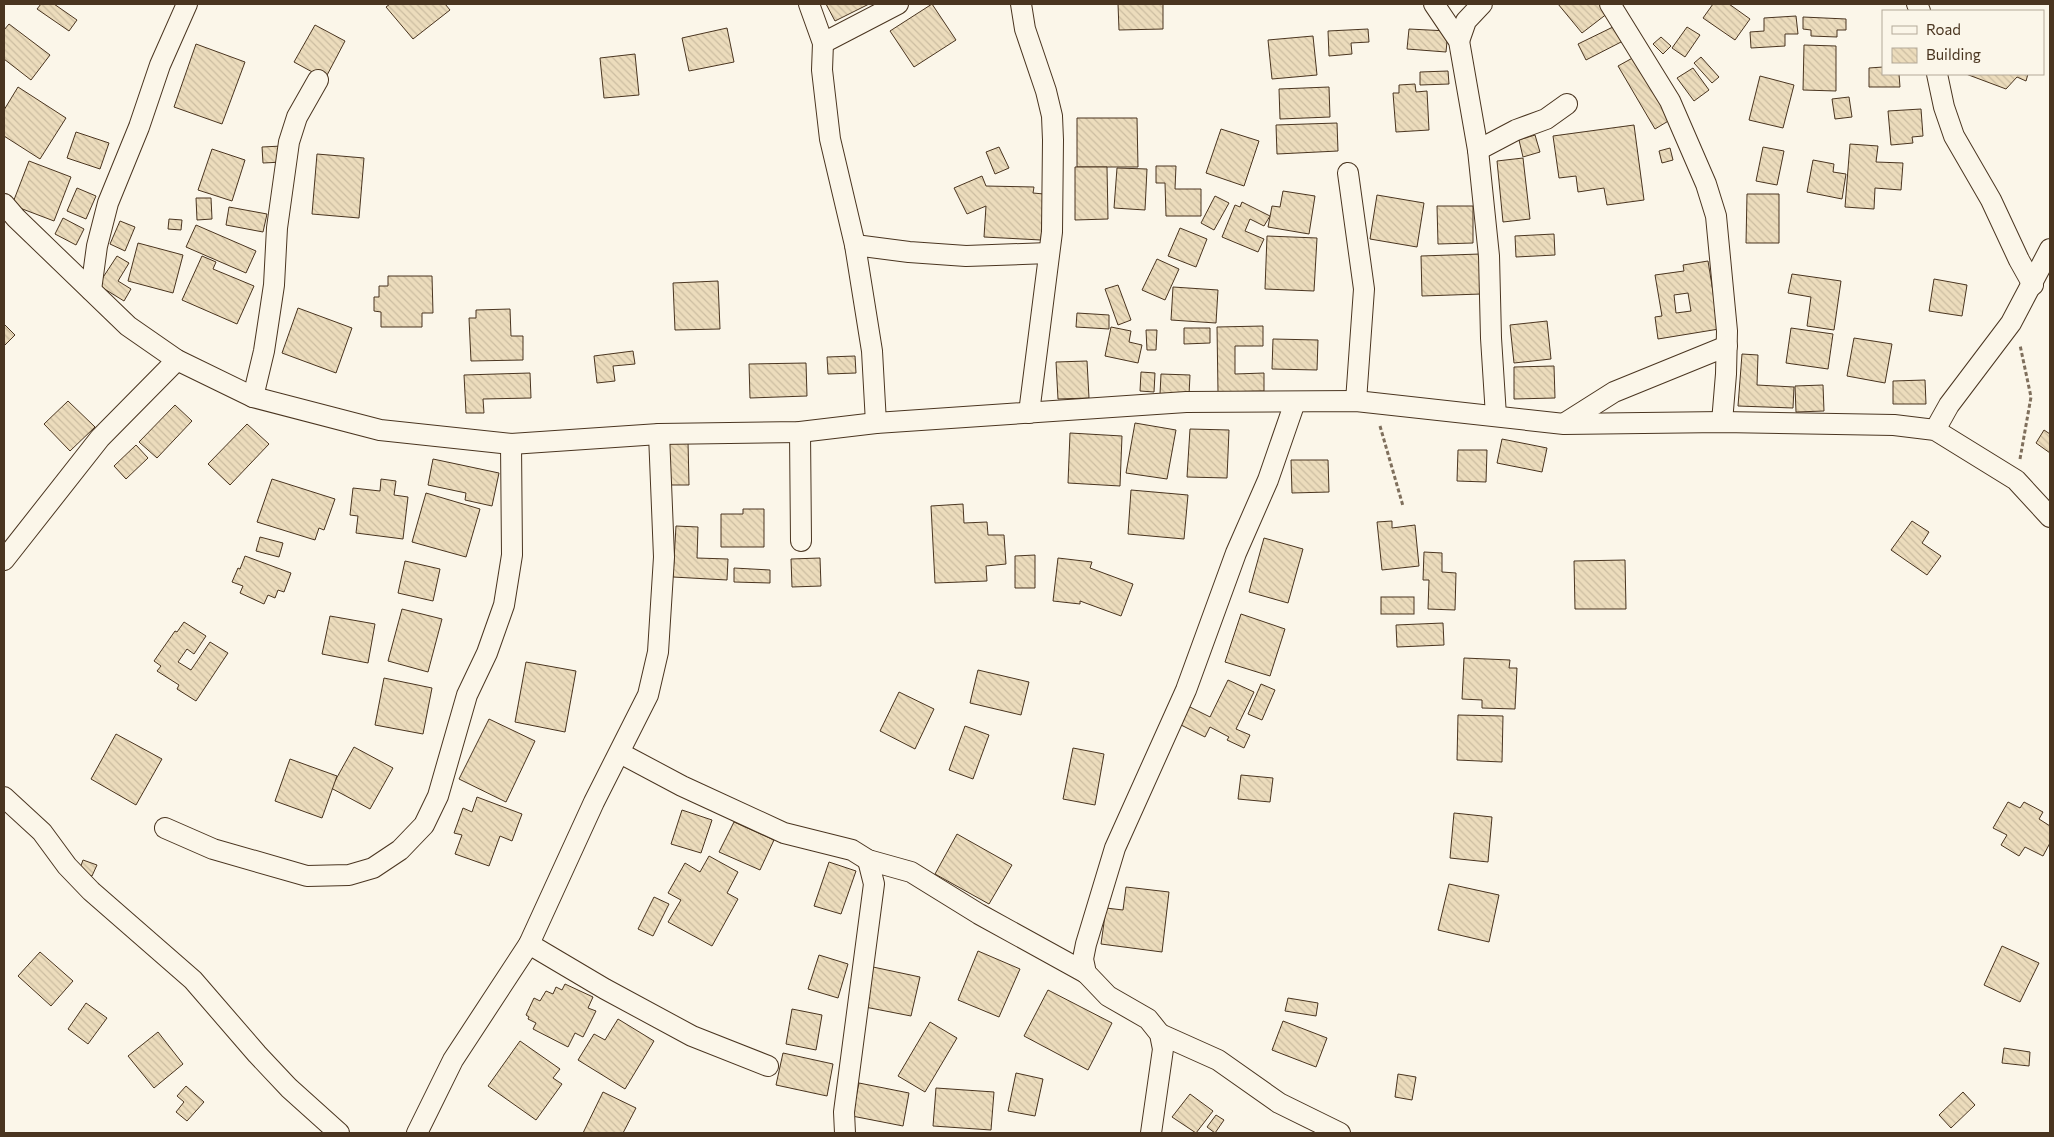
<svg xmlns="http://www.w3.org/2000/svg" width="2054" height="1137" font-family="Commissioner,sans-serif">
<defs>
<pattern id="building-back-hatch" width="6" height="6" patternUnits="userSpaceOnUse" patternTransform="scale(1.25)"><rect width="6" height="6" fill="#ecdcbc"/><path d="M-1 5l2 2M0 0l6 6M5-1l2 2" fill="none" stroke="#ccbda1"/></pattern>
</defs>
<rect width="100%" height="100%" fill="#fbf6e9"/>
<!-- building -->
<g fill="url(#building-back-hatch)" stroke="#4a3520" fill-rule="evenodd">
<polygon points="41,4 54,4 77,20 69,31 37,9"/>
<polygon points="390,4 445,4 450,10 413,39 386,7"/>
<polygon points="826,4 869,4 835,21"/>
<polygon points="932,4 956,40 914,67 890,31"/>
<polygon points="1118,4 1163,4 1163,29 1119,30"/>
<polygon points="1558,4 1600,4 1608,13 1582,33"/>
<polygon points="1713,4 1729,4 1750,19 1735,40 1703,18"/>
<polygon points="1796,16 1798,34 1785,34 1785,46 1751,48 1750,32 1764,31 1764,18"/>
<polygon points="1803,17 1846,19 1846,30 1837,30 1837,37 1811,36 1811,30 1803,29"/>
<polygon points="9,24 50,55 31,80 4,59 4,30"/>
<polygon points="315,25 345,41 325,79 294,62"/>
<polygon points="1615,26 1623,41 1586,60 1578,44"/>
<polygon points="1687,27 1700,35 1685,57 1672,48"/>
<polygon points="727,28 734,62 689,71 682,38"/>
<polygon points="1368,29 1369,42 1351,43 1352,54 1329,56 1328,31"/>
<polygon points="1409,29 1448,31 1446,52 1407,49"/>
<polygon points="1313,36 1317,75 1272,79 1268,40"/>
<polygon points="1661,37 1671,46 1663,54 1653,44"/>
<polygon points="196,44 245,62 222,124 174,107"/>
<polygon points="1804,45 1836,46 1836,91 1803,90"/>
<polygon points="635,54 639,95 604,98 600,58"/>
<polygon points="1638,55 1675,117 1655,129 1618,66"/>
<polygon points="1701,57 1719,77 1712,83 1694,63"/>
<polygon points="1883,67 1883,74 1899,74 1900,87 1869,87 1869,68"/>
<polygon points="1693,68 1709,90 1694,101 1677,78"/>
<polygon points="1448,71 1449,84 1420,85 1420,72"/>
<polygon points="1966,74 2028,74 2026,81 2017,77 2006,89"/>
<polygon points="1760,76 1794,85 1783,128 1749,120"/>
<polygon points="1415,84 1416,92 1427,91 1429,130 1396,132 1393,93 1399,93 1399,85"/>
<polygon points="18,87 66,118 40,159 4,136 4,110"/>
<polygon points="1329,87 1330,117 1280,119 1279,89"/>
<polygon points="1849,97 1852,117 1835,119 1832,99"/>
<polygon points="1921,109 1923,136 1912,137 1913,143 1891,145 1888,111"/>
<polygon points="1077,118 1137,118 1138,167 1077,167"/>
<polygon points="1337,123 1338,151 1277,154 1276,125"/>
<polygon points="1634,125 1644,200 1607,205 1604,188 1578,192 1576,176 1559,178 1553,136"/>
<polygon points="1221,129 1259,141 1244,186 1206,173"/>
<polygon points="76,132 109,143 100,169 67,158"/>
<polygon points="1535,135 1540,152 1523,157 1519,140"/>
<polygon points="1850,144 1878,146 1876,162 1903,163 1901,190 1875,188 1874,209 1845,207"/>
<polygon points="282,146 283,162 263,163 262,147"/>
<polygon points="999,147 1009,168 995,174 986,152"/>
<polygon points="1763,147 1784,151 1777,185 1756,181"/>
<polygon points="1670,148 1673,160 1662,163 1659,151"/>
<polygon points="212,149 245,160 232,201 198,190"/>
<polygon points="317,154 364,158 359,218 312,214"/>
<polygon points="1523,158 1530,219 1503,222 1497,161"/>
<polygon points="1813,160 1834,164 1833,172 1846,174 1842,199 1807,192"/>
<polygon points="29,161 71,177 54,221 12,205"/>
<polygon points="1156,166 1176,166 1175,189 1201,189 1201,216 1166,216 1165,183 1156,183"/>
<polygon points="1075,167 1107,167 1108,219 1075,220"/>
<polygon points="1117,168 1147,169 1145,210 1114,208"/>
<polygon points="982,176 986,186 1034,187 1033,193 1044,194 1041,240 984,237 986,206 967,214 954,188"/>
<polygon points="77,188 96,196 86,219 67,211"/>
<polygon points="1283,191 1315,196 1309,234 1268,227 1272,206 1280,207"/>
<polygon points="1747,194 1779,194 1779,243 1746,243"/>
<polygon points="1377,195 1424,203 1417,247 1370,239"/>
<polygon points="1215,196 1229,203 1214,230 1201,223"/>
<polygon points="196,198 211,198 212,219 197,220"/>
<polygon points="1242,202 1270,216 1264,226 1250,219 1245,231 1264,239 1258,252 1222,237 1235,205 1240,207"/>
<polygon points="1437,206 1473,206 1473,243 1438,244"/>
<polygon points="229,207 267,214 263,232 226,225"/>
<polygon points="63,218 84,229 76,245 55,234"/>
<polygon points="169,219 182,220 181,230 168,229"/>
<polygon points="120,221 135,227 125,251 110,244"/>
<polygon points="196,225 256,251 246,273 186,247"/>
<polygon points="1180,228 1207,239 1196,267 1168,256"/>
<polygon points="1554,234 1555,255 1516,257 1515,236"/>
<polygon points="1267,236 1317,238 1314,291 1265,289"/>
<polygon points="138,243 183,255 173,293 128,281"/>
<polygon points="1480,254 1481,294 1422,296 1421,256"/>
<polygon points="117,256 129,263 118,281 131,289 124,301 98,285"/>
<polygon points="202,256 216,262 213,269 254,286 237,324 182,300"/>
<polygon points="1157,259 1179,269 1165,300 1142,290"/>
<path d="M 1708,261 L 1719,329 L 1658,339 L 1655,317 L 1662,316 L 1655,275 L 1684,271 L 1683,265 ZM 1688,293 L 1691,311 L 1676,313 L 1674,295 Z"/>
<polygon points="1792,274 1841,281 1834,330 1807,326 1811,297 1788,293"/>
<polygon points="388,276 432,276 433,313 422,313 422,327 381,327 381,312 374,311 374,297 379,297 379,286 388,286"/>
<polygon points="1934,279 1967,285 1962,316 1929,311"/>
<polygon points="718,281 720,329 675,330 673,283"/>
<polygon points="1118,285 1131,320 1118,325 1105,289"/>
<polygon points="1173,287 1218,290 1216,323 1171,320"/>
<polygon points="298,308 352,328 336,373 282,353"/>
<polygon points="510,309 511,336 523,336 523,360 471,361 469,318 476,318 476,310"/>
<polygon points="1077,313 1109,315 1109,329 1076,327"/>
<polygon points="1547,321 1551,359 1514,363 1510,325"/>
<polygon points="4,324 15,335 4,346"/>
<polygon points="1263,326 1263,346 1235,346 1235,374 1264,373 1264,391 1218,392 1217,327"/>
<polygon points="1111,327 1131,331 1129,342 1142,345 1138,363 1105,356"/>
<polygon points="1184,328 1210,328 1210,343 1184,344"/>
<polygon points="1791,328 1833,334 1828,369 1786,363"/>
<polygon points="1146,330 1157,330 1156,350 1147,350"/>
<polygon points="1854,338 1892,344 1885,383 1847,376"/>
<polygon points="1273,339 1318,340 1317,370 1272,369"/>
<polygon points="633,351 635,364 613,366 615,381 597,383 594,356"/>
<polygon points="1742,354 1758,355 1757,385 1794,387 1793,408 1738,406"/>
<polygon points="855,356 856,373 828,374 827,357"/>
<polygon points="1087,361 1089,398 1058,399 1056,362"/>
<polygon points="806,363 807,396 750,398 749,364"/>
<polygon points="1554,366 1555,398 1514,399 1514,367"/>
<polygon points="1141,372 1155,373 1154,392 1140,391"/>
<polygon points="530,373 531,398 483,399 484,413 466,413 464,375"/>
<polygon points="1161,374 1190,375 1189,395 1160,394"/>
<polygon points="1925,380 1926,404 1893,404 1893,381"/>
<polygon points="1823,385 1824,411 1796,412 1795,386"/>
<polygon points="68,401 95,427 70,451 44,424"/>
<polygon points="175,405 192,421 157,458 139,442"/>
<polygon points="1135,423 1176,430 1167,479 1126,473"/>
<polygon points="247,424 269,444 230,485 208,464"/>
<polygon points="1190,429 1229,430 1227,478 1187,477"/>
<polygon points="2044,430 2050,434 2050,453 2036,443"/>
<polygon points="1070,433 1122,436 1120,486 1068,483"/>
<polygon points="1502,439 1547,448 1542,472 1497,463"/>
<polygon points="688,441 689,485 670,485 669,442"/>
<polygon points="136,445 148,458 126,479 114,466"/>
<polygon points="1458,450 1487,450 1486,482 1457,481"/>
<polygon points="433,459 499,473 492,506 465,500 466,493 428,485"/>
<polygon points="1291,460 1328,460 1329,492 1292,493"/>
<polygon points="272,479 335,499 324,530 319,528 315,540 257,522"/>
<polygon points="381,479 396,481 394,495 408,497 403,539 356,533 358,516 350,515 353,488 380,491"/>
<polygon points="1131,490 1188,495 1184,539 1128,534"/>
<polygon points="426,493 480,509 466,557 412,542"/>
<polygon points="963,504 964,523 987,522 988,535 1004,535 1006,564 986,566 987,581 935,583 931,506"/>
<polygon points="743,509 764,509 764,547 721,547 721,514 743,514"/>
<polygon points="1392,521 1392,528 1415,525 1419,566 1382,570 1377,522"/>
<polygon points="1912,521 1929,532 1922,543 1941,556 1927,575 1891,550"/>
<polygon points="676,526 698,527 697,558 728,559 727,580 673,577"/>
<polygon points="260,537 283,543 279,557 256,551"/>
<polygon points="1264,538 1303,549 1288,603 1249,592"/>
<polygon points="1424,552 1442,553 1442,572 1456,573 1455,610 1428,609 1429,580 1423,580"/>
<polygon points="1035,555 1035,588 1015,588 1015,556"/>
<polygon points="245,556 291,573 284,592 278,590 275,598 268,595 264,604 240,593 243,586 232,582 238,568 240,569"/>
<polygon points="820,558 821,586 792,587 791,559"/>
<polygon points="1058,558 1092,562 1090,568 1133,584 1121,616 1080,601 1080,604 1053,601"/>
<polygon points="1625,560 1626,609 1575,609 1574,561"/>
<polygon points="405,561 440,569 433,601 398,593"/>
<polygon points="734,568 770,570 770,583 734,582"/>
<rect x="1381" y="597" width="33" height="17"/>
<polygon points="402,609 442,619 428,672 388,661"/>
<polygon points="1241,614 1285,629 1270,676 1225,662"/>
<polygon points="330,616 375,624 368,663 322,654"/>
<polygon points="184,622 206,636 194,654 187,649 178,662 191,670 210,642 228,653 196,701 177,689 179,685 157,671 161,666 154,661 175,631 177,632"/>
<polygon points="1443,623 1444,645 1397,647 1396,625"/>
<polygon points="1464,658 1510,660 1509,668 1517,668 1515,709 1482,708 1482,700 1462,699"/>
<polygon points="526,662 576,671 565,732 515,722"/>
<polygon points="978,670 1029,682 1021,715 970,703"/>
<polygon points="384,678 432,688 423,734 375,725"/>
<polygon points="1228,680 1254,692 1236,729 1250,735 1244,748 1227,740 1229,737 1210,727 1205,737 1177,723 1186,705 1210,717"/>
<polygon points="1261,684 1275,690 1262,720 1248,714"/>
<polygon points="899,692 934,709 915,749 880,731"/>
<polygon points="1458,715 1503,716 1502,762 1457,760"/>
<polygon points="489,719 535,741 506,802 459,779"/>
<polygon points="965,726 989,735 973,779 949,770"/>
<polygon points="116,734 162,759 136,805 91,779"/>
<polygon points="354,747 393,768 370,809 331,788"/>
<polygon points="1073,748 1104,754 1095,805 1063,799"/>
<polygon points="290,759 337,776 322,818 275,801"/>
<polygon points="1241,775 1273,778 1270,802 1238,799"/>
<polygon points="477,797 522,814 512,841 500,836 489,866 455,854 462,835 454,833 463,808 472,812"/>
<polygon points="2008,802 2020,808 2024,802 2043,812 2039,819 2050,826 2050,843 2043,856 2025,847 2019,856 2001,845 2007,835 1993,828"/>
<polygon points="682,810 712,820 701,853 671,844"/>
<polygon points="1454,813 1492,817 1488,862 1450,858"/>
<polygon points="734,822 774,840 760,870 719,852"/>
<polygon points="957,834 1012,865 989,904 935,874"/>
<polygon points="709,856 738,872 727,893 738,899 712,946 668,922 681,900 668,893 685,863 700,872"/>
<polygon points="83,860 97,865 92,876 79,871"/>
<polygon points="829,862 856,871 841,914 814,906"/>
<polygon points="1449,884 1499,895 1489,942 1438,930"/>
<polygon points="1126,887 1169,892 1162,952 1101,944 1106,908 1123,910"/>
<polygon points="654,897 669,904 653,936 638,929"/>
<polygon points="2002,946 2039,963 2020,1002 1984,985"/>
<polygon points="978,951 1020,969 999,1017 958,1000"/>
<polygon points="40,952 73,981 51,1006 18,976"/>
<polygon points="819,955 848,964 838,998 808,989"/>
<polygon points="873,967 920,977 911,1016 865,1007"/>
<polygon points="565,984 593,997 588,1008 596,1011 583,1037 575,1033 568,1047 533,1029 536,1023 528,1019 529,1017 526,1015 534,998 540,1001 546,991 553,994 556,987 562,990"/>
<polygon points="1048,990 1112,1023 1088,1070 1024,1036"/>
<polygon points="1288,998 1318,1003 1316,1016 1285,1011"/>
<polygon points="86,1003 107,1018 88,1044 68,1029"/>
<polygon points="792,1009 822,1015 816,1050 786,1044"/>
<polygon points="618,1019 654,1041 625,1089 578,1060 594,1034 605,1040"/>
<polygon points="1283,1021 1327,1038 1316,1067 1272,1050"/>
<polygon points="930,1022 957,1038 925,1092 898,1076"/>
<polygon points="158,1032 183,1064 154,1088 128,1056"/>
<polygon points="520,1041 560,1069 553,1078 562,1084 536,1120 488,1086"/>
<polygon points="2004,1048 2030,1052 2029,1066 2002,1063"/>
<polygon points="783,1053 833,1064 827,1096 776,1085"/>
<polygon points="1016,1073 1043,1079 1035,1116 1008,1111"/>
<polygon points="1398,1074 1416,1077 1412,1100 1395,1097"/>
<polygon points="859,1083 909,1093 903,1126 852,1116"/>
<polygon points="186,1086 204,1102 187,1121 176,1112 184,1102 177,1096"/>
<polygon points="936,1088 994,1092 991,1130 933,1126"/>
<polygon points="603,1092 636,1108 623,1133 583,1133"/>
<polygon points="1963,1092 1975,1105 1951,1128 1939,1115"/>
<polygon points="1190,1094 1213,1111 1196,1133 1172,1117"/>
<polygon points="1216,1115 1224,1120 1215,1133 1207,1127"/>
</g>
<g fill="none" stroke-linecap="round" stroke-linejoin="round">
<defs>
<g id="street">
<polyline points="809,4 823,43 822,70 830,139 855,245 872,351 876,423"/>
<polyline points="1021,4 1025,29 1046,91 1052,116 1053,140 1052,232 1029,413"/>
<polyline points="1434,4 1459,41 1478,150 1489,256 1491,338 1496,416"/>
<polyline points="1610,4 1670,101 1706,184 1716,216 1727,331 1726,374 1722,422"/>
<polyline points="1917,4 1920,11"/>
<polyline points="1459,41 1466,21 1482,4"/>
<polyline points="823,43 898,4"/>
<polyline points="1937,74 1944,107 1954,136 1991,200 2019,260 2033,285"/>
<polyline points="1478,150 1516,130 1546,119 1567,104"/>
<polyline points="1348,173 1364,289 1356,401"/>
<polyline points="4,204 16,218 128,326 177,360 253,397 380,430 511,444 659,434 800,432 876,423 1186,402 1356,401 1564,424 1722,422 1894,425 1935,430 2016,480 2050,517"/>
<polyline points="855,245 909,252 966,256 1049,253"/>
<polyline points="91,290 97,246 108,203 139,127 160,65 187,4"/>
<polyline points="253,397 264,351 274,285 277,228 289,142 297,117 318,80"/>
<polyline points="1565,423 1614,392 1727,346"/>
<polyline points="1935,430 1949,405 2011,323 2050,249"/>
<polyline points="800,432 801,541"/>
<polyline points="4,560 100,438 177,360"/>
<polyline points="620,753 682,786 784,833 852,850 868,860 911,872 979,914 1086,973"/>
<polyline points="4,797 42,832 67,866 91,891 193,980 257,1054 289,1088 339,1133"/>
<polyline points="165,828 213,849 307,876 349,875 373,868 400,850 424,825 438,796 467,695 487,653 504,605 512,555 511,444"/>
<polyline points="529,944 605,989 692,1036 768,1066"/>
<polyline points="1160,1034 1218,1060 1279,1103 1340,1133"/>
<polyline points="417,1133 453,1060 529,944 594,802 648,695 658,652 664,557 659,434"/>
<polyline points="845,1133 844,1112 874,884 868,860"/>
<polyline points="1151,1133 1163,1049 1160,1034 1148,1019 1108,996 1086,973 1083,959 1086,944 1115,848 1186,690 1236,553 1268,480 1295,402"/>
</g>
</defs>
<!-- street casing -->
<use href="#street" stroke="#4a3520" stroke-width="22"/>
<!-- path -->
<g stroke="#7f6f5c" stroke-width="3" stroke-dasharray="4 2.5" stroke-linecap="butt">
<polyline points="1380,426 1403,506"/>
<polyline points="2020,459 2031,397 2020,345"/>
</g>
<!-- street -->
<use href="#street" stroke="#fbf6e9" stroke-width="20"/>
</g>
<!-- border -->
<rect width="2054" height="1137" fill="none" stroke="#4a3520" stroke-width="10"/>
<!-- legend -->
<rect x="1882" y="10" width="162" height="65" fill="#fbf6e9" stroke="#b4a999"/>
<rect x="1892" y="26" width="25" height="8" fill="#fbf6e9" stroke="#b4a999"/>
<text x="1926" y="35" font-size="15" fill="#4a3520">Road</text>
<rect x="1892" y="48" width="25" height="15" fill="url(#building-back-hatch)" stroke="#b4a999"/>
<text x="1926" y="60" font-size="15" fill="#4a3520">Building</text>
</svg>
